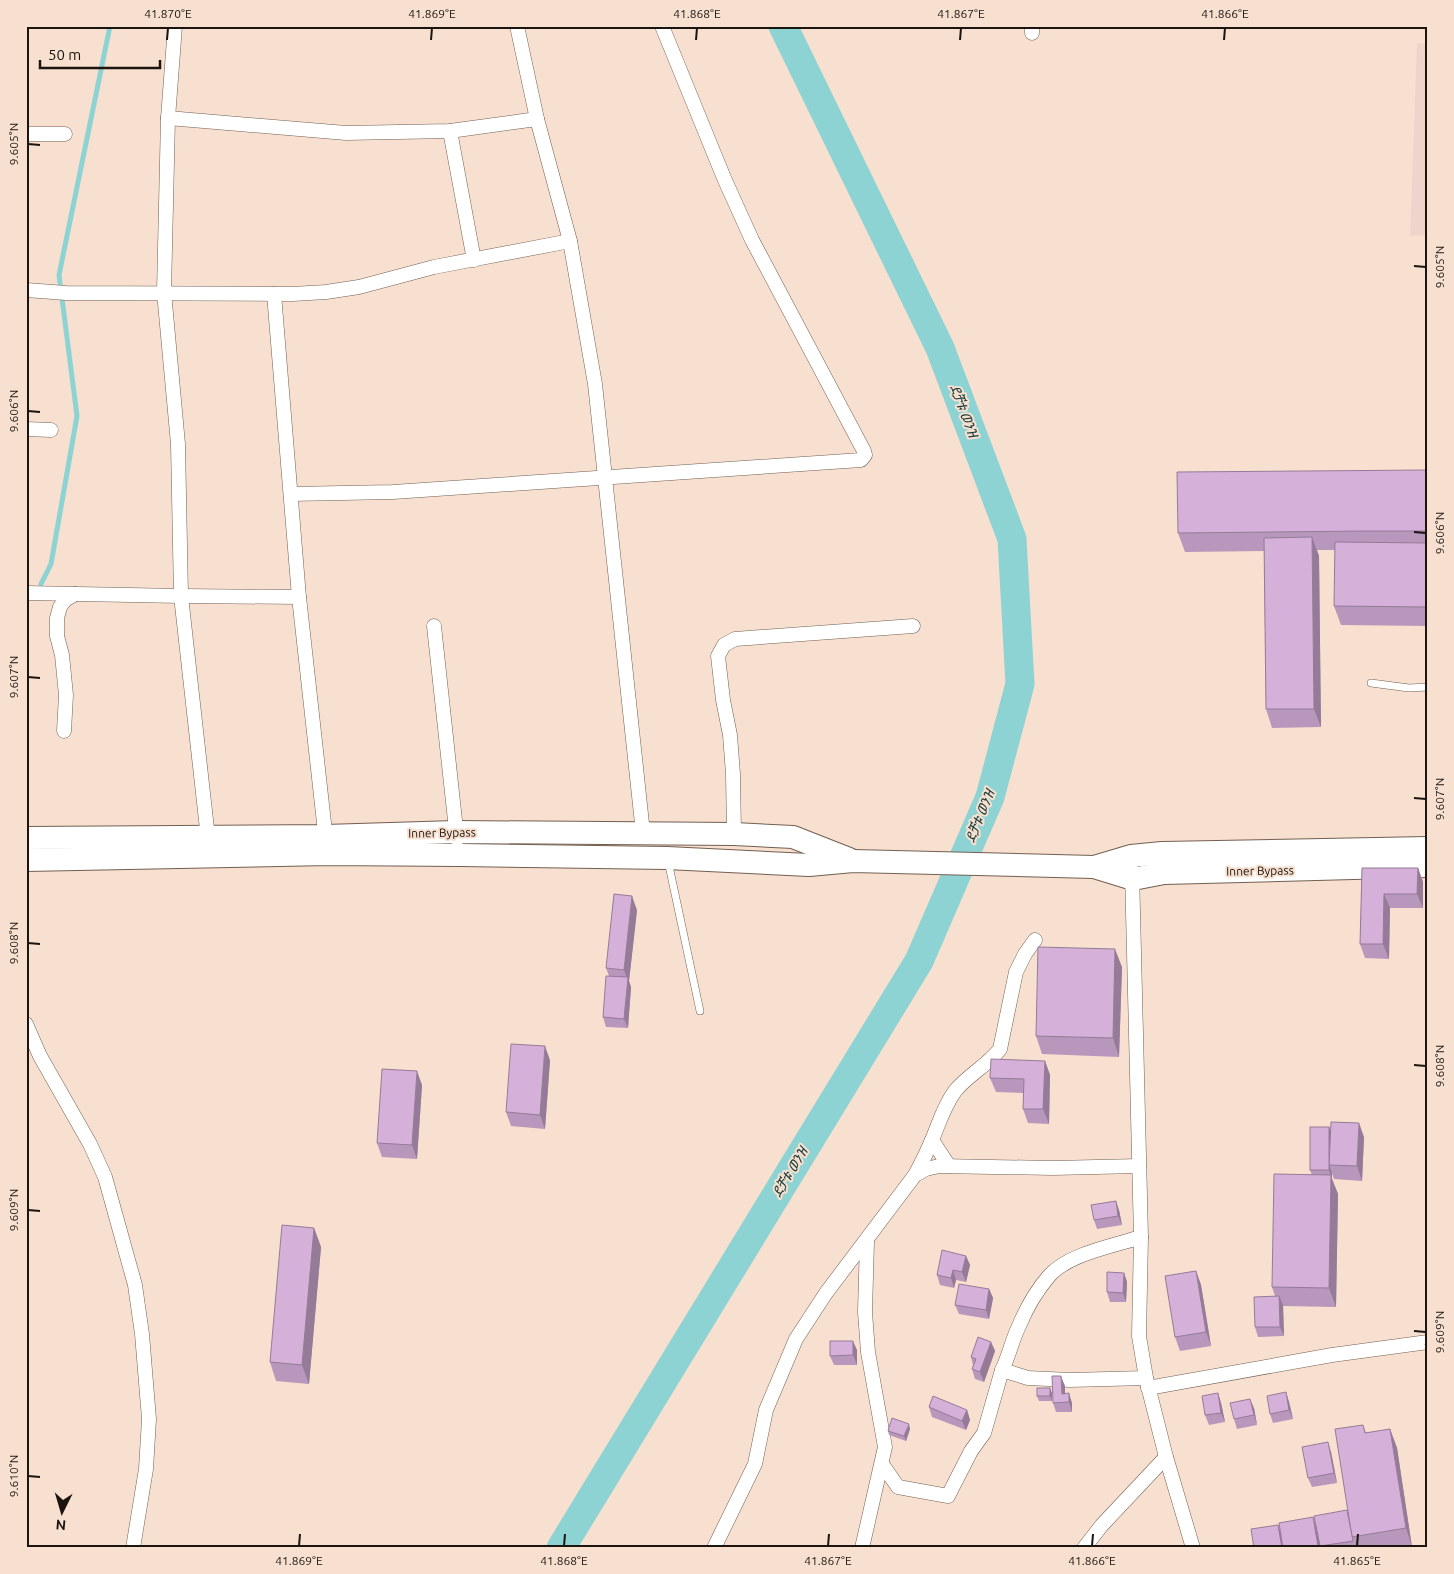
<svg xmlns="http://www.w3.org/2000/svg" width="1454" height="1574" font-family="Ubuntu,'Noto Sans Ethiopic',sans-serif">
<rect width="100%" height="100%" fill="#f7e0cf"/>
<!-- medical -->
<polygon fill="#eed5cc" points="1417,43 1428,44 1428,235 1410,236"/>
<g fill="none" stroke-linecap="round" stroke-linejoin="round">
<!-- stream -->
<polyline stroke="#8ed3d4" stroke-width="5" points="41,584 51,564 77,416 59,275 110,26"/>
<!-- river -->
<polyline stroke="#8ed3d4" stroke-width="29" points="561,1548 919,961 990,797 1020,684 1012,539 940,348 783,26"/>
<defs>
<g id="lane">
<polyline points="1371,683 1409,688 1428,687"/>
<polyline points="668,861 700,1011"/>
</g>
<g id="street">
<polyline points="175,26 168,118 164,292 178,444 181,596 208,838"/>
<polyline points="517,26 537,119 570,241 595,384 643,833"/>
<polyline points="1032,26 1032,33"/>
<polyline points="168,118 346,133 450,131 537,119"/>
<polyline points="450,131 474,260"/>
<polyline points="26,134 65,134"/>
<polyline points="26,290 66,293 293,294 326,292 359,287 434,267 570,241"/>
<polyline points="274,294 299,597 326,841"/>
<polyline points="26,429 51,430"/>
<polyline points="291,494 393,492 861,460 865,455 864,451 752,240 724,178 662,26"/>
<polyline points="26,593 181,596 299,597"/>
<polyline points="434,626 457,839"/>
<polyline points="64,731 66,695 62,655 57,636 57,618 60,607 65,600 75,594"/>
<polyline points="734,834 733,774 730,735 723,700 718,656 724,645 735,639 913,626"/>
<polyline points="1132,871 1141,1237 1139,1336 1146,1378 1166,1457 1193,1548"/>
<polyline points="26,1024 40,1056 90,1144 105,1177 135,1285 142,1334 149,1419 146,1469 133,1548"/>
<polyline points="932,1140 949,1166"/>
<path d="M 915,1175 C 921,1164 927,1152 932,1140 C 939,1123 944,1106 955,1091 C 968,1075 988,1065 1000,1049 L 1016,972 L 1025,954 L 1035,940"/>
<path d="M 1002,1370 C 1009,1356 1012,1340 1019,1326 C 1026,1309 1037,1290 1049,1276 C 1068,1254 1113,1246 1141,1237"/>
<polyline points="1148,1388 1332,1355 1428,1342"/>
<polyline points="882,1464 898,1487 948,1496 971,1451 984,1433 1002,1370 1028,1378 1070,1380 1146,1378"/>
<polyline points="714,1548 755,1464 766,1410 796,1339 826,1293 915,1175 926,1169 939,1166 1053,1168 1139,1166"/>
<polyline points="862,1548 885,1447 868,1352 865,1312 867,1241"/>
<polyline points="1084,1548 1102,1525 1166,1457"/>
</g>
<g id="primary">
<polyline points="26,838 325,836 456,832 734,834 793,837 849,859"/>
<polyline points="26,860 329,854 460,855 667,858 809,865 853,861 1094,867 1133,879 1164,873 1428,866"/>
<polyline points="1094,867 1131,856 1162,853 1428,848"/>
</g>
</defs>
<!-- lane casing -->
<use href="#lane" stroke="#735f51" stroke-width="8"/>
<!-- street casing -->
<use href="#street" stroke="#735f51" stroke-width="15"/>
<!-- primary casing -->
<use href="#primary" stroke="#735f51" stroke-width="24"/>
<!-- lane -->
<use href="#lane" stroke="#fff" stroke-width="7"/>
<!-- street -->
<use href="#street" stroke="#fff" stroke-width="14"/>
<!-- primary -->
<use href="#primary" stroke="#fff" stroke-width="22"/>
</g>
<!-- wall -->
<g fill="#b797bb">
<polygon points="1428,470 1428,626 1341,625 1334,606 1335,550 1317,550 1319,556 1321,727 1272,728 1266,709 1264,551 1185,552 1178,533"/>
<polygon points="1362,868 1418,868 1423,882 1423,908 1390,908 1389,959 1365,958 1360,944"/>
<polygon points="637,910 629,981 631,987 628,1028 606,1027 603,1017 609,976 606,968"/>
<polygon points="1122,967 1119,1057 1042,1054 1036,1036"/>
<polygon points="550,1060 545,1129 511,1126 506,1112"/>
<polygon points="1045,1061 1050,1075 1049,1124 1028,1123 1023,1109 1024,1093 996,1092 990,1078"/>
<polygon points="422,1085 417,1159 382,1157 377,1143"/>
<polygon points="1329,1127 1331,1132 1364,1137 1362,1181 1334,1179 1332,1173 1332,1179 1338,1194 1336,1307 1283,1306 1284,1336 1258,1337 1255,1327 1275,1296 1272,1287 1312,1175 1310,1170"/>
<polygon points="1119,1210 1122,1225 1097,1229 1094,1220"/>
<polygon points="314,1228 321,1247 309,1384 276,1381 270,1362"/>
<polygon points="966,1256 970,1265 966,1282 956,1280 954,1288 940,1285 937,1275"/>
<polygon points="1196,1271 1201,1285 1211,1346 1180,1351 1175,1337"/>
<polygon points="1124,1273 1127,1282 1126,1302 1110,1302 1107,1292"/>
<polygon points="989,1289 993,1298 989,1319 959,1314 955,1305"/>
<polygon points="991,1342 995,1351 984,1382 975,1379 972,1369 973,1365 971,1357"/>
<polygon points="857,1350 857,1365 834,1365 830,1356"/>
<polygon points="1065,1386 1065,1394 1072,1403 1072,1412 1056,1412 1053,1403"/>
<polygon points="1286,1392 1289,1402 1293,1419 1273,1423 1270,1414"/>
<polygon points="1052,1393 1052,1401 1039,1401 1037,1396"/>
<polygon points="1218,1393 1221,1403 1225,1422 1209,1425 1205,1415"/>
<polygon points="929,1407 967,1410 970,1420 966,1430 932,1417"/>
<polygon points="1254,1408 1257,1425 1237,1429 1234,1419"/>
<polygon points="1363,1425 1366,1433 1390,1429 1397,1448 1412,1547 1407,1548 1356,1548 1355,1545 1356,1548 1254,1548 1278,1525 1280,1531 1316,1527 1348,1513"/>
<polygon points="910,1429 906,1441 889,1435 888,1431"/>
<polygon points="1331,1452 1337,1483 1312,1487 1308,1478"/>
</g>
<!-- shaded-wall -->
<g fill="#957b98">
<polygon points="1312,537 1319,556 1321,727 1314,709"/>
<polygon points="1418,868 1423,882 1423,908 1417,894"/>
<polygon points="1384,894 1390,908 1389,959 1383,944"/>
<polygon points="632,896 637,910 629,981 631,987 628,1028 624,1019 628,981 624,970"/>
<polygon points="1115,949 1122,967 1119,1057 1113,1038"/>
<polygon points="545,1046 550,1060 545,1129 540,1115"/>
<polygon points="1045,1061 1050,1075 1049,1124 1043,1109"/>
<polygon points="417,1071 422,1085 417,1159 412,1145"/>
<polygon points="1359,1123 1364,1137 1362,1181 1357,1166"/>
<polygon points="1329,1127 1332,1137 1329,1165 1332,1173 1332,1179 1338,1194 1336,1307 1329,1288 1331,1176 1329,1170"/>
<polygon points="1116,1201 1119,1210 1122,1225 1118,1216"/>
<polygon points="314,1228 321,1247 309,1384 302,1365"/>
<polygon points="966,1256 970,1265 966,1282 962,1272"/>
<polygon points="953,1270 956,1280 954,1288 951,1278"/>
<polygon points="1196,1271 1201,1285 1211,1346 1206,1332"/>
<polygon points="1124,1273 1127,1282 1126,1302 1123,1293"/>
<polygon points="989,1289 993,1298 989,1319 986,1310"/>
<polygon points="1279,1296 1283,1305 1284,1336 1280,1327"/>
<polygon points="853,1341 857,1350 857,1365 853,1355"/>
<polygon points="991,1342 995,1351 984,1382 980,1372"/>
<polygon points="1061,1376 1065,1386 1065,1403 1062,1394"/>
<polygon points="1050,1388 1052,1393 1052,1401 1050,1396"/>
<polygon points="1286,1392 1289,1402 1293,1419 1289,1410"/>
<polygon points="1069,1393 1072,1403 1072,1412 1069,1402"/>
<polygon points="1218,1393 1221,1403 1225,1422 1221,1413"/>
<polygon points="1250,1399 1254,1408 1257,1425 1254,1415"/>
<polygon points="967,1410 970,1420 966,1430 962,1421"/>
<polygon points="909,1424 910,1429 906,1441 904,1436"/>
<polygon points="1390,1429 1397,1448 1412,1547 1406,1528"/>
<polygon points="1328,1442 1331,1452 1337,1483 1334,1473"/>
<polygon points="1313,1517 1316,1526 1320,1548 1319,1548 1318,1546"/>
<polygon points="1278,1525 1281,1534 1283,1548 1282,1548"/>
</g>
<!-- building -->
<g fill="#d5b0d9" stroke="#957b98">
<polygon points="1428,470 1428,531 1365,531 1178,533 1177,472"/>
<polygon points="1312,537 1314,709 1266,709 1264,538"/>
<polygon points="1335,542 1428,543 1428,607 1334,606"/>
<polygon points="1362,868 1418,868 1417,894 1384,894 1383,944 1360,944"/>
<polygon points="614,894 632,896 624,970 606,968"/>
<polygon points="1038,947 1115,949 1113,1038 1036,1036"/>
<polygon points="606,976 628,977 624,1019 603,1017"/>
<polygon points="511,1044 545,1046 540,1115 506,1112"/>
<polygon points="991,1059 1045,1061 1043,1109 1023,1109 1024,1079 990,1078"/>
<polygon points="382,1069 417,1071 412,1145 377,1143"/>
<polygon points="1331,1122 1359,1123 1357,1166 1329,1165"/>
<rect x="1310" y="1127" width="19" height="43"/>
<polygon points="1274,1174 1331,1175 1329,1288 1272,1287"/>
<polygon points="1116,1201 1118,1216 1094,1220 1091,1205"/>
<polygon points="282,1225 314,1228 302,1365 270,1362"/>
<polygon points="942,1250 966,1256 962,1272 953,1270 951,1278 937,1275"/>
<polygon points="1196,1271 1206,1332 1175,1337 1165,1276"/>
<polygon points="1107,1272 1124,1273 1123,1293 1107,1292"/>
<polygon points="959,1284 989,1289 986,1310 955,1305"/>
<polygon points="1279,1296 1280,1327 1255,1327 1254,1297"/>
<polygon points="978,1337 991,1342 980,1372 972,1369 976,1359 971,1357"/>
<polygon points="830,1341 853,1341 853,1355 830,1356"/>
<polygon points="1428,1343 1428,1354 1425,1344"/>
<polygon points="1052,1376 1061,1376 1062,1394 1069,1393 1069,1402 1053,1403"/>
<rect x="1037" y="1388" width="13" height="8"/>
<polygon points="1286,1392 1289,1410 1270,1414 1267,1396"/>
<polygon points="1218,1393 1221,1413 1205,1415 1202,1396"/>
<polygon points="933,1396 967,1410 962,1421 929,1407"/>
<polygon points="1250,1399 1254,1415 1234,1419 1230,1403"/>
<polygon points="892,1418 909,1424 904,1436 888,1431"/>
<polygon points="1363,1425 1365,1433 1390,1429 1406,1528 1352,1537 1335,1429"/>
<polygon points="1328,1442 1334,1473 1308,1478 1302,1447"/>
<polygon points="1347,1510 1353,1541 1320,1546 1314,1516"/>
<polygon points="1313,1517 1318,1546 1309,1548 1283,1548 1279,1523"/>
<polygon points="1278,1525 1282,1548 1254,1548 1251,1529"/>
</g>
<!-- ticks -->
<path fill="none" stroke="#1c140f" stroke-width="2" d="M 167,40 L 168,28M 431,40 L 432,28M 696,40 L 697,28M 960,40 L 961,28M 1224,40 L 1225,28M 28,144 L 40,145M 1414,266 L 1426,267M 28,411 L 40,412M 1414,532 L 1426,533M 28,677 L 40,678M 1414,798 L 1426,799M 28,943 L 40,944M 1414,1065 L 1426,1066M 28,1210 L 40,1211M 1414,1331 L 1426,1332M 28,1476 L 40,1477M 299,1546 L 300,1534M 564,1546 L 565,1534M 828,1546 L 829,1534M 1092,1546 L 1093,1534M 1357,1546 L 1358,1534"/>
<g text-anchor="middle" stroke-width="4" stroke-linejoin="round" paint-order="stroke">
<!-- street labels -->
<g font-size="12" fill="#1c140f" stroke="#f7e0cf">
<text transform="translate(442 833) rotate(-1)" y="4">Inner Bypass</text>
<text transform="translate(1260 871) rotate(-1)" y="4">Inner Bypass</text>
</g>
<!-- water labels -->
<g font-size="14" font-style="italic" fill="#193b3c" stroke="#f7e0cf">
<text transform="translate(964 411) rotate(69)" y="5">ደቻቱ ወንዝ</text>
<text transform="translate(980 816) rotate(-68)" y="5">ደቻቱ ወንዝ</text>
<text transform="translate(790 1172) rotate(-59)" y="5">ደቻቱ ወንዝ</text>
</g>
</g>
<!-- border -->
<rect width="1454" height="1574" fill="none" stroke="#f7e0cf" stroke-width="55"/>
<!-- north arrow -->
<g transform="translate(62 1512) rotate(185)" stroke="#f7e0cf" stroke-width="4" paint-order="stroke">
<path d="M0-4L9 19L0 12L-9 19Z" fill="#1c140f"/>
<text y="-8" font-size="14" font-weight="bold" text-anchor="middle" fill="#1c140f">N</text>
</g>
<!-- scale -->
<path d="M40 60v8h120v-8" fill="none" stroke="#1c140f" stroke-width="2.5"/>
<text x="48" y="60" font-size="15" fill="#1c140f" stroke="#f7e0cf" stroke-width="4" paint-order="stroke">50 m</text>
<rect x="28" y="28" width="1398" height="1518" fill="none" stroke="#1c140f" stroke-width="2"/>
<g font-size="12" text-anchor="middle" fill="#1c140f">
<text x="168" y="18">41.870°E</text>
<text x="432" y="18">41.869°E</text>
<text x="697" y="18">41.868°E</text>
<text x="961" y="18">41.867°E</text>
<text x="1225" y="18">41.866°E</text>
<text transform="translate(14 144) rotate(-90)" y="4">9.605°N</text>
<text transform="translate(1440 267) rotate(-90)" y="4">9.605°N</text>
<text transform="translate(14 411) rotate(-90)" y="4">9.606°N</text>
<text transform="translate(1440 533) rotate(-90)" y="4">9.606°N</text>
<text transform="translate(14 677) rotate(-90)" y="4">9.607°N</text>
<text transform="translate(1440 799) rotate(-90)" y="4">9.607°N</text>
<text transform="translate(14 943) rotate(-90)" y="4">9.608°N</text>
<text transform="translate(1440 1066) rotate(-90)" y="4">9.608°N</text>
<text transform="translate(14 1210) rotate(-90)" y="4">9.609°N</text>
<text transform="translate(1440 1332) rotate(-90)" y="4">9.609°N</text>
<text transform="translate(14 1476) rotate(-90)" y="4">9.610°N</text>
<text x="299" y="1565">41.869°E</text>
<text x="564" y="1565">41.868°E</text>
<text x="828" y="1565">41.867°E</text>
<text x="1092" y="1565">41.866°E</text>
<text x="1357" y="1565">41.865°E</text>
</g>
</svg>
